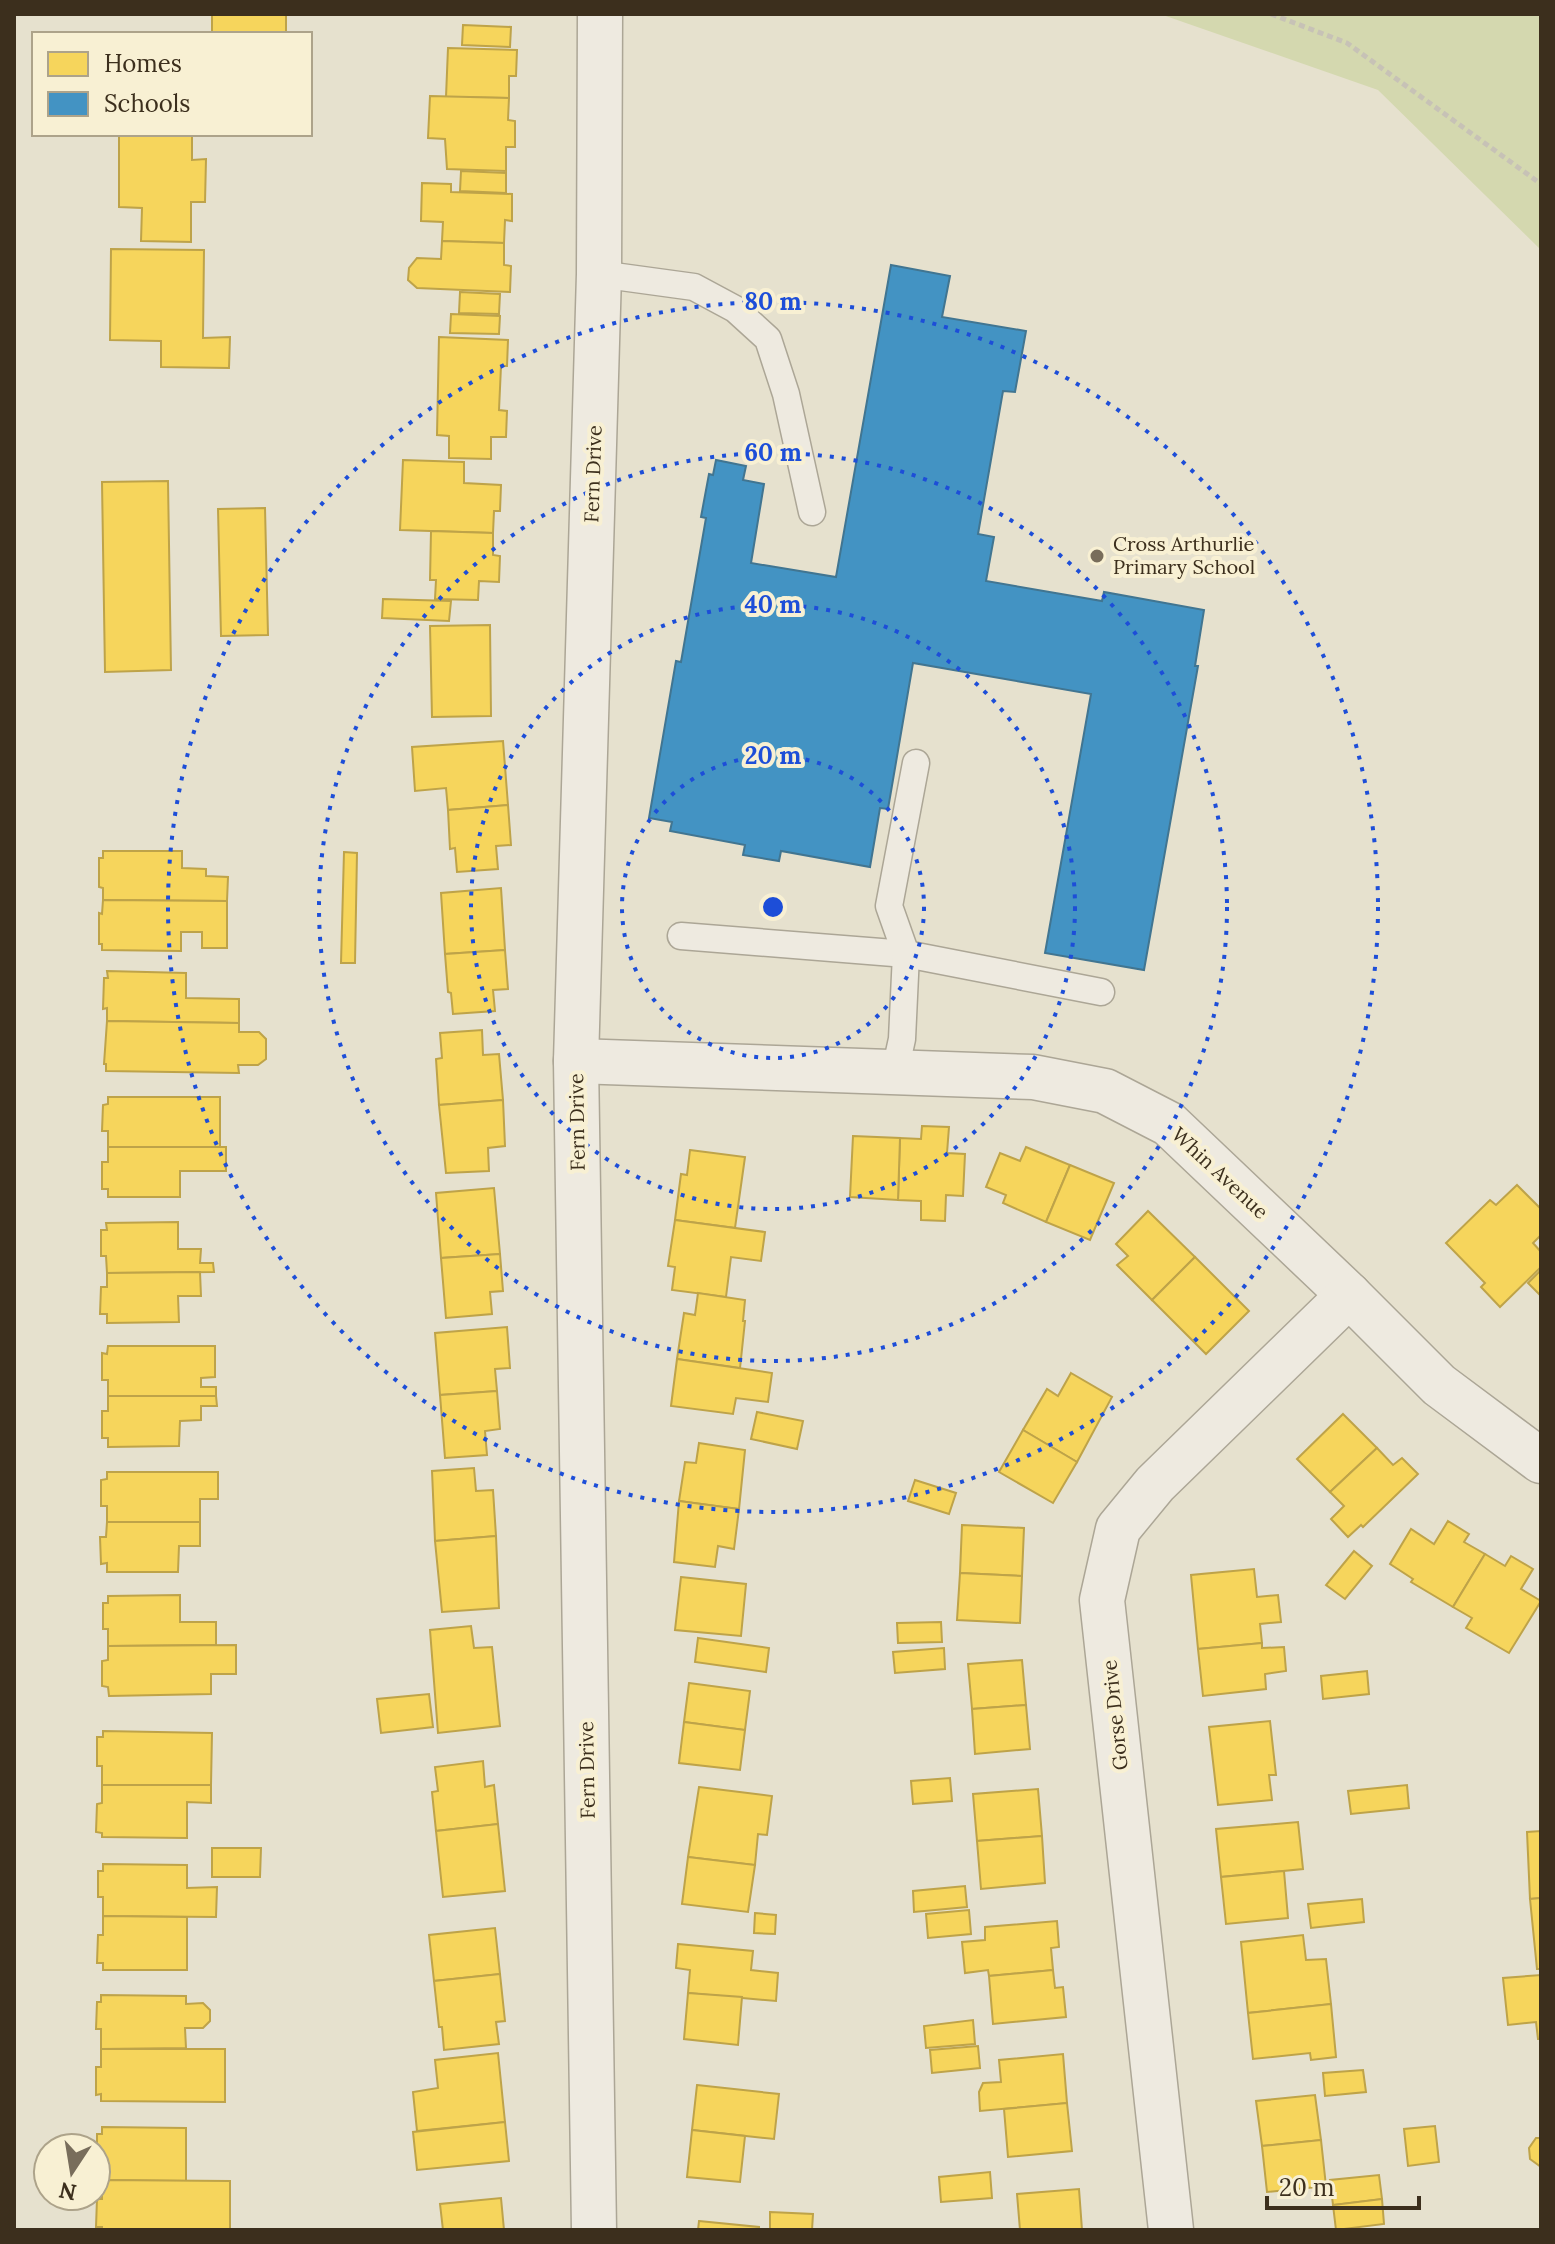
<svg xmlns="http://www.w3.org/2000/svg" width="1555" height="2244" font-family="Lora,serif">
<rect width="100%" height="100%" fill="#e6e1ce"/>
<!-- green -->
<polygon fill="#d4d8af" points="1160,14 1541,14 1541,250 1378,90"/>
<!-- homes -->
<g fill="#f6d55c" stroke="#bea349" stroke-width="2">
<rect x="212" y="14" width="74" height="20"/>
<polygon points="463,25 511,27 510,47 462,45"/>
<polygon points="448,48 517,50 516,76 509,76 509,98 446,97"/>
<polygon points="430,96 509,98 508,120 515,121 515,147 506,147 506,171 447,169 445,139 428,138"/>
<polygon points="119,134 192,134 192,160 206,159 205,202 191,202 191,242 141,241 142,208 119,207"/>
<polygon points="461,171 506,173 506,193 460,191"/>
<polygon points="422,183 451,184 451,192 512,194 512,221 505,220 504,243 442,241 443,222 421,221"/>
<polygon points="442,241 504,243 504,265 511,266 510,292 417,288 408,280 409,268 417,258 441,259"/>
<polygon points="111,249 204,250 203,338 230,337 229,368 161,367 161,341 110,340"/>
<polygon points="460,292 500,294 499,314 459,313"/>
<polygon points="451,314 500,316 499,334 450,333"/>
<polygon points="439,337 508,340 507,366 501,366 499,410 507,411 506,437 491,437 491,459 449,458 449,436 437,435"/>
<polygon points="403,460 464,462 464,483 501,485 500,511 494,511 493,533 400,530"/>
<polygon points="168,481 171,670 105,672 102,482"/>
<polygon points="265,508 268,635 221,636 218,509"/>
<polygon points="431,531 493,533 493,555 500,556 499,582 479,581 478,600 435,599 436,580 430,580"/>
<polygon points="383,599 451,601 449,621 382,618"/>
<polygon points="490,625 491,716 432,717 430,626"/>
<polygon points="503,741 508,805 448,810 446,788 415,791 412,747"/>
<polygon points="508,805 511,845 496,846 498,869 457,872 455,848 450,849 448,810"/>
<polygon points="103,851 182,851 182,868 206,869 206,876 228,877 227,901 103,900 103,888 99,887 99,858 103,858"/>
<polygon points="344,852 357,853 355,963 341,963"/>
<polygon points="501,888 505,950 445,954 441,893"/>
<polygon points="103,900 227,901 227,948 202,948 202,932 181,932 181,951 102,950 102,944 99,944 99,913 102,914"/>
<polygon points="505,950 508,989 493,990 495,1011 453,1014 451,993 448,992 445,954"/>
<polygon points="107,971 186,973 186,998 239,999 239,1023 107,1021 107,1008 103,1009 104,978 108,978"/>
<polygon points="107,1021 239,1023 239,1032 259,1032 266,1039 266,1059 258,1065 238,1065 239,1073 106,1071 106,1064 104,1064"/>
<polygon points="482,1030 483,1055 499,1054 503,1100 439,1105 436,1059 442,1058 440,1033"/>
<polygon points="108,1097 220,1097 220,1147 108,1147 108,1131 102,1131 103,1105 108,1104"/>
<polygon points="503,1100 505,1146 488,1148 489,1171 446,1173 439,1105"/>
<polygon points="922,1126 949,1127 947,1153 965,1154 963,1196 946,1195 945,1221 921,1220 921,1201 898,1200 900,1138 921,1139"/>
<polygon points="853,1136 900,1138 898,1200 850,1197"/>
<polygon points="108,1147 226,1147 226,1171 180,1171 180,1197 108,1197 108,1189 102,1189 102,1162 108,1162"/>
<polygon points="1026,1147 1070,1165 1046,1222 1003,1203 1006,1195 986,1187 1000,1153 1020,1161"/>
<polygon points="690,1150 745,1157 735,1228 675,1220 681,1174 687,1175"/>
<polygon points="1070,1165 1114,1183 1090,1240 1046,1222"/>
<polygon points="1517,1185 1541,1209 1541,1235 1533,1243 1541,1252 1541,1267 1500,1307 1481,1287 1485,1283 1446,1243 1490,1200 1496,1205"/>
<polygon points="494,1188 500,1254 441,1258 436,1193"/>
<polygon points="1148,1211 1195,1257 1152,1300 1117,1265 1128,1256 1116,1244"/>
<polygon points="675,1220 765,1232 761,1261 731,1257 726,1297 672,1290 675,1267 668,1266"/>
<polygon points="178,1222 178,1249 201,1249 200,1263 213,1263 214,1272 107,1273 106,1256 101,1256 101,1230 107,1230 106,1223"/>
<polygon points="500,1254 503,1291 490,1292 492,1314 446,1318 441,1258"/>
<polygon points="1195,1257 1249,1311 1206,1354 1152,1300"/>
<polygon points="1541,1270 1541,1296 1528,1283"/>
<polygon points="200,1272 201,1296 178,1296 179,1322 107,1323 107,1314 100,1314 101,1287 107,1287 107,1273"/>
<polygon points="698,1293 745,1300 743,1321 745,1321 740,1368 677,1359 684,1313 695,1315"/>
<polygon points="507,1327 510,1368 495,1369 497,1391 440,1395 435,1333"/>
<polygon points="108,1346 215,1346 215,1377 201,1378 201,1387 216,1387 216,1396 108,1396 108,1380 102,1380 102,1353 107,1354"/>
<polygon points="677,1359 772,1373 768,1402 736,1398 733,1414 671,1406"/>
<polygon points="1071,1373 1112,1397 1077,1462 1023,1430 1047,1389 1058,1396"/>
<polygon points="497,1391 500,1429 485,1431 487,1455 445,1458 440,1395"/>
<polygon points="108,1396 216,1396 217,1406 201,1406 201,1420 180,1421 179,1446 108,1447 108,1438 102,1438 102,1411 108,1411"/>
<polygon points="757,1412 803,1421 797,1449 751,1439"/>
<polygon points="1343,1414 1377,1448 1330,1492 1297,1459"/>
<polygon points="1023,1430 1077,1462 1053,1503 999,1472"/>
<polygon points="699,1443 745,1450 739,1509 679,1501 685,1462 696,1463"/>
<polygon points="1377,1448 1393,1465 1402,1458 1418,1474 1363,1527 1361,1525 1348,1537 1331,1519 1344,1506 1330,1492"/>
<polygon points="474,1468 476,1491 493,1490 496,1536 435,1541 432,1471"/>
<polygon points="107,1472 218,1472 218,1499 200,1499 200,1522 107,1522 107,1506 101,1506 101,1480 107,1479"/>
<polygon points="915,1480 956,1493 949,1514 908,1501"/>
<polygon points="679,1501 739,1509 734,1549 718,1546 715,1567 674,1562"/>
<polygon points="1448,1521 1469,1534 1464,1542 1485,1554 1453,1607 1411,1582 1413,1579 1390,1564 1411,1529 1434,1544"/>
<polygon points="107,1522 200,1522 200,1546 179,1546 178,1572 107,1572 107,1563 101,1564 100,1537 106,1537"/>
<polygon points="962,1525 1024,1528 1022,1576 960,1573"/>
<polygon points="496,1536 499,1608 442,1612 435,1541"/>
<polygon points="1354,1551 1372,1566 1345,1599 1326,1585"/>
<polygon points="1485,1554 1505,1566 1511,1556 1533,1569 1521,1589 1541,1601 1509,1653 1466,1628 1472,1618 1453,1607"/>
<polygon points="1254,1569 1257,1597 1278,1595 1281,1622 1260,1624 1262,1643 1198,1649 1191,1575"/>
<polygon points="960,1573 1022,1576 1020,1623 957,1620"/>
<polygon points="681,1577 746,1584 741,1636 675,1630"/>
<polygon points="180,1595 180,1622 216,1622 216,1645 108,1646 108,1629 103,1629 103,1603 108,1603 108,1596"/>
<polygon points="941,1622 942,1642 898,1643 897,1623"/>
<polygon points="471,1626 474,1648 492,1647 500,1726 438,1733 430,1630"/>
<polygon points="698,1638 769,1648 766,1672 695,1662"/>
<polygon points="1262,1643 1262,1648 1284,1647 1286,1671 1265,1674 1266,1689 1203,1696 1198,1649"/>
<polygon points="236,1645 236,1674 211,1674 211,1694 109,1696 108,1687 102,1686 102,1661 108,1660 108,1646"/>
<polygon points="944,1648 945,1669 895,1673 893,1652"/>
<polygon points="1022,1660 1026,1705 972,1709 968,1664"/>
<polygon points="1367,1671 1369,1694 1323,1699 1321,1676"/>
<polygon points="689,1683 750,1691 745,1730 684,1722"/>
<polygon points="429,1694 433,1727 381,1733 377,1699"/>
<polygon points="1026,1705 1030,1749 975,1754 972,1709"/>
<polygon points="1270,1721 1276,1775 1269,1775 1272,1800 1218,1805 1209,1727"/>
<polygon points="684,1722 745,1730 740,1770 679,1763"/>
<polygon points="103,1731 212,1733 211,1785 102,1785 102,1766 97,1766 97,1737 103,1737"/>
<polygon points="483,1761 485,1787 494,1785 498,1824 436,1831 432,1792 438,1791 435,1767"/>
<polygon points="950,1778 952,1801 913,1804 911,1781"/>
<polygon points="102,1785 211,1785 211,1803 187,1802 187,1838 102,1837 102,1833 96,1832 97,1804 102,1803"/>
<polygon points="1407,1785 1409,1808 1351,1814 1348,1791"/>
<polygon points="699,1787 772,1796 767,1835 758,1834 755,1865 688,1857"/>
<polygon points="1038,1789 1042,1836 977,1841 973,1794"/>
<polygon points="1298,1822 1303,1869 1221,1877 1216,1829"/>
<polygon points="498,1824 505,1891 443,1897 436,1831"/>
<polygon points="1541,1831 1541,1898 1530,1899 1527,1832"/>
<polygon points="1042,1836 1045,1883 981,1889 977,1841"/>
<polygon points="212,1848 261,1848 260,1877 212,1877"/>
<polygon points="688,1857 755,1865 748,1912 682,1904"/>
<polygon points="103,1864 187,1865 187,1888 217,1887 216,1917 103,1916 103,1897 98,1897 98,1871 103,1871"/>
<polygon points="1284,1871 1288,1918 1226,1924 1221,1877"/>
<polygon points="965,1886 967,1907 914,1912 913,1891"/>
<polygon points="1541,1898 1541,1969 1537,1969 1530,1899"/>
<polygon points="1362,1899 1364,1922 1311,1928 1308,1904"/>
<polygon points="969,1910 971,1934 928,1938 926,1914"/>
<polygon points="755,1913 776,1915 775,1934 754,1933"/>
<polygon points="103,1916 187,1917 187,1970 103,1970 103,1963 97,1963 98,1935 103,1935"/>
<polygon points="1057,1921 1059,1947 1051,1948 1053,1970 989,1976 988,1970 965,1973 962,1942 985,1940 985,1927"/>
<polygon points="495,1928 500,1974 434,1981 429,1935"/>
<polygon points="1303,1935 1306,1960 1326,1959 1331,2004 1248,2013 1241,1942"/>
<polygon points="678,1944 753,1951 751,1970 778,1973 776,2001 688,1993 690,1970 676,1968"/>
<polygon points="1053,1970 1055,1988 1063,1987 1066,2017 993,2024 989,1976"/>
<polygon points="500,1974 505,2021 496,2022 499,2044 444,2050 442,2027 439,2027 434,1981"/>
<polygon points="1541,1975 1541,2039 1538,2039 1536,2022 1508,2025 1503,1978"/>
<polygon points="688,1993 742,1997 738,2045 684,2039"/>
<polygon points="101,1995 186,1996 186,2004 203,2003 210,2010 210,2021 203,2028 185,2028 186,2048 101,2049 101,2029 96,2029 97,2002 101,2002"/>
<polygon points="1331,2004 1336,2057 1311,2060 1310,2053 1253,2059 1248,2013"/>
<polygon points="973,2020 975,2044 926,2048 924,2026"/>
<polygon points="978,2046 980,2068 932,2073 930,2050"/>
<polygon points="101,2049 225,2049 225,2102 101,2101 101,2094 96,2095 96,2067 101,2067"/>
<polygon points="498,2053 505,2122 417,2131 413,2092 438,2088 435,2060"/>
<polygon points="1063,2054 1067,2103 980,2111 979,2092 983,2083 1001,2082 999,2060"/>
<polygon points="1363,2070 1366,2092 1325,2096 1323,2073"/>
<polygon points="697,2085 779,2094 774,2139 692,2130"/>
<polygon points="1315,2095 1321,2140 1262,2146 1256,2101"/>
<polygon points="1067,2103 1072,2151 1008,2157 1004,2109"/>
<polygon points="505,2122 509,2161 417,2170 413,2132"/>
<polygon points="1435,2126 1439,2162 1408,2166 1404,2129"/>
<polygon points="102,2127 186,2128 186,2181 102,2180 102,2161 97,2161 97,2134 102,2134"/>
<polygon points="692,2130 745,2136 740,2182 687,2177"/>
<polygon points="1536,2138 1541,2138 1541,2167 1530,2159 1529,2148"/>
<polygon points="1321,2140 1326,2186 1267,2192 1262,2146"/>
<polygon points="990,2172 992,2198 941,2202 939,2177"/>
<polygon points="1379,2175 1382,2199 1333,2205 1330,2180"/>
<polygon points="102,2180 230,2181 230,2230 102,2230 102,2227 96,2227 97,2199 102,2199"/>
<polygon points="1079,2189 1082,2230 1020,2230 1017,2194"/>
<polygon points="501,2198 504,2230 443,2230 440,2204"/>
<polygon points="1382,2199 1384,2224 1336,2230 1333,2205"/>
<polygon points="770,2212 813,2214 812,2230 770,2230"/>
<polygon points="699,2221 759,2227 759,2230 698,2230"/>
</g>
<!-- schools -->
<polygon fill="#4393c3" stroke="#417591" stroke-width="2" points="891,265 950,276 942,317 1026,331 1015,392 1003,391 978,534 994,537 986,581 1102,601 1104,592 1204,610 1195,666 1198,666 1144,970 1045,953 1091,694 913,663 888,809 880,808 870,867 781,851 779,861 743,855 745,845 670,831 672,822 649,818 676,661 681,662 706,518 701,517 709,474 713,475 716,460 746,466 743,480 764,484 751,563 836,577"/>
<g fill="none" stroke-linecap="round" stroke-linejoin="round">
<defs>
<g id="service">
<polyline points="599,274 694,287 735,309 768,339 786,394 812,512"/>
<polyline points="681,936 906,954 1101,992"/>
<polyline points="895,1071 902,1039 906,954 889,906 916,763"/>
</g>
<g id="minor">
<polyline points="576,1061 1033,1077 1105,1091 1169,1124 1349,1295 1439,1385 1541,1461"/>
<polyline points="594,2230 576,1061 599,274 600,14"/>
<polyline points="1171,2230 1102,1600 1118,1529 1155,1484 1349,1295"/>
</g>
</defs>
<!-- service casing -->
<use href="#service" stroke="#aca696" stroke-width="29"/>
<!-- minor casing -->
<use href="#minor" stroke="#aca696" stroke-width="47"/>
<!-- path -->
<polyline stroke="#c7c2b6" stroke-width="5" stroke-dasharray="6 4" stroke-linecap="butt" points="1271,14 1347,43 1541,184"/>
<!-- service -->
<use href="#service" stroke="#eeeae0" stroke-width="26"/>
<!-- minor -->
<use href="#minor" stroke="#eeeae0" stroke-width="44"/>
</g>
<!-- distance rings -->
<g fill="none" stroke="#1d4ed8" stroke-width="4" stroke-dasharray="4 8">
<circle cx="773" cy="907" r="151"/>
<circle cx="773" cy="907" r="302"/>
<circle cx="773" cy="907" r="454"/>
<circle cx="773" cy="907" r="605"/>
</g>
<!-- markers -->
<circle fill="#786d5b" stroke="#f8f0d3" stroke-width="3" cx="1097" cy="556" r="8"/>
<g text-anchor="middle" stroke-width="8" stroke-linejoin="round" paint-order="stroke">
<!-- street labels -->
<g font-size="20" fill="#3c2f1d" stroke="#f8f0d3">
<text transform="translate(593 474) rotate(-88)" y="7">Fern Drive</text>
<text transform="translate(577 1122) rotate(-91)" y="7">Fern Drive</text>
<text transform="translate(1220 1173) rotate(43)" y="7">Whin Avenue</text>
<text transform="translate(1115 1715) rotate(-96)" y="7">Gorse Drive</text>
<text transform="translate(587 1770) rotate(-91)" y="7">Fern Drive</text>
</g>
<!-- poi labels -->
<g font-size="20" fill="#3c2f1d" stroke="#f8f0d3" text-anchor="start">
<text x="1113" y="551">Cross Arthurlie<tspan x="1113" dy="23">Primary School</tspan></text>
</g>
</g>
<circle cx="773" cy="907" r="12" fill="#1d4ed8" stroke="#f8f0d3" stroke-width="4"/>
<g font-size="24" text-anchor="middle" font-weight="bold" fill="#1d4ed8" stroke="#f8f0d3" stroke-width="8" stroke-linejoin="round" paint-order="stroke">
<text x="773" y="310">80 m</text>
<text x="773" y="461">60 m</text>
<text x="773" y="613">40 m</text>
<text x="773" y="764">20 m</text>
</g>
<!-- border -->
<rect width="1555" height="2244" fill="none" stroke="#3c2f1d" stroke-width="32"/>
<!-- legend -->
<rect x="32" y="32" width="280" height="104" fill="#f8f0d3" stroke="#ada38a" stroke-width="2"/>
<rect x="48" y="52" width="40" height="24" fill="#f6d55c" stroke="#ada38a" stroke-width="2"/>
<text x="104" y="72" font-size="24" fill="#3c2f1d">Homes</text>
<rect x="48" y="92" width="40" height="24" fill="#4393c3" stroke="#ada38a" stroke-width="2"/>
<text x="104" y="112" font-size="24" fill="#3c2f1d">Schools</text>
<!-- north arrow -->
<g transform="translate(72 2172) rotate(192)"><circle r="38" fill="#f8f0d3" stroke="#ada38a" stroke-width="2"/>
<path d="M0-6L14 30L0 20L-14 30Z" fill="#786d5b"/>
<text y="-12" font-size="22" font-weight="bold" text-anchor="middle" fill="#3c2f1d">N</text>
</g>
<!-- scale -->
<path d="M1267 2196v12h152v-12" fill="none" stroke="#3c2f1d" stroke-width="4"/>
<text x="1279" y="2196" font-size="24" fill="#3c2f1d" stroke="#f8f0d3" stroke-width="6" paint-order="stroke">20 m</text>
</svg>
